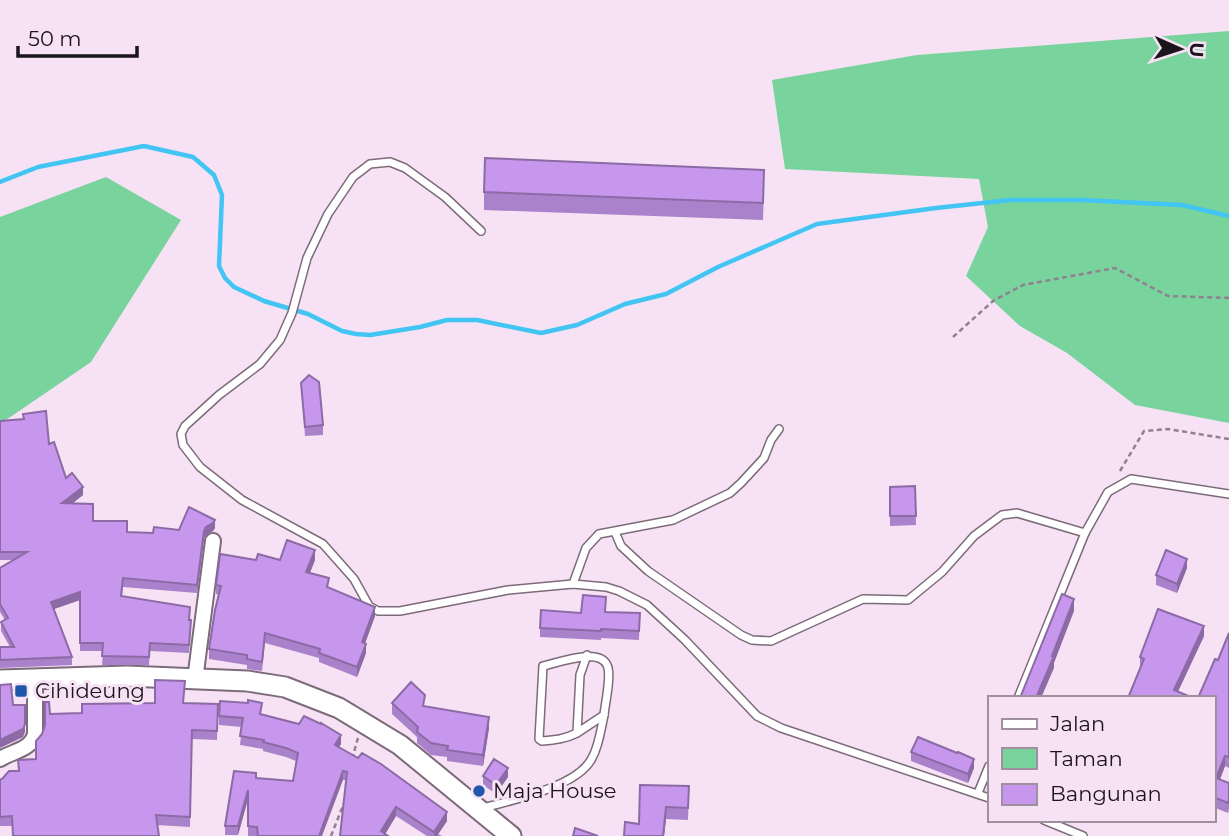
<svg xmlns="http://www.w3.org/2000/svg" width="1229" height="836" font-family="Montserrat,sans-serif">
<rect width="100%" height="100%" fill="#f6e2f4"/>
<!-- green -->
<g fill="#79d39d">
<polygon points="1229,31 1229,423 1135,405 1067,353 1020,326 966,276 988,227 979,179 785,169 772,80 917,55"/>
<polygon points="106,177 181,220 91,362 0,424 0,217"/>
</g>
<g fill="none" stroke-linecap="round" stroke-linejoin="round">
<!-- stream -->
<polyline stroke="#42c5f3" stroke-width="4.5" points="0,182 38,167 144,146 193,157 214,175 222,195 219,266 225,278 234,287 264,301 308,314 342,331 356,334 370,335 420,327 447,320 477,320 541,333 577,325 625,304 666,294 718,267 817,224 936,208 1010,200 1081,200 1182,205 1229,216"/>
<defs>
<g id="service">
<polyline points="481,231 445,197 405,168 390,162 370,164 353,177 328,214 307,258 292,313 280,340 260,364 219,395 185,426 181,434 183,445 200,467 242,500 323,544 354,579 369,606 378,611 400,611 508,590 573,584 606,587 619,591 647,605 685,640 757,716 781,728 989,798"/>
<polyline points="615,532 621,546 648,571 741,635 752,640 771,641 863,599 908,600 942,572 974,536 1002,515 1017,513 1085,533"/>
<polyline points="573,584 586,548 599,534 673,520 730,493 741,483 764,458 771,440 779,429"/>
<polyline points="1018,698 1085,533 1108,492 1131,479 1229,494"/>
<path d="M 577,733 C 565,739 555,740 542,741 L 539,739 L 543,666 C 558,663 598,647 607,665 C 612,674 605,704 604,715 L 577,733 L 580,675 L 587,655"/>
<polyline points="978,793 989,766"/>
<path d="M 483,808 C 512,800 578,787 592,758 C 599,746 601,729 604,715"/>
<polyline points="1044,820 1083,836"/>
</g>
<g id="minor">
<polyline points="195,680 213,541"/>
<path d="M 0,759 C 13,751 31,750 35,734 L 35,679"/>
</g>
<polyline id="secondary" points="0,680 127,676 247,681 285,687 339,708 400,745 511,836"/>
</defs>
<!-- service casing -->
<use href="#service" stroke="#7c6b7a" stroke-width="10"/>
<!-- minor casing -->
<use href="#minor" stroke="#7c6b7a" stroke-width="18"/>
<!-- secondary casing -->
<use href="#secondary" stroke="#7c6b7a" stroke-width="23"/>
<!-- path -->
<g stroke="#8f818e" stroke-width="2.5" stroke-dasharray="5 3.5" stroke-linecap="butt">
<polyline points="953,337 993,301 1023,285 1115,268 1168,296 1229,298"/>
<polyline points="1120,471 1144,431 1168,429 1229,439"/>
<polyline points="352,759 358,738"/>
<polyline points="331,836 344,803"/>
</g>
<!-- service -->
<use href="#service" stroke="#fff" stroke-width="7"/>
<!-- minor -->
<use href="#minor" stroke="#fff" stroke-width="14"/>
<!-- secondary -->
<use href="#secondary" stroke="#fff" stroke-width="19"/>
</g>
<!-- wall -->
<g fill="#aa82cb">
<polygon points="764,187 763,220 484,210 484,192"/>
<polygon points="301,383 323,425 323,435 305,436"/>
<polygon points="0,421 49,444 66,478 83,495 73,503 93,521 127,532 153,533 215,528 213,531 206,535 204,539 197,593 123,587 122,596 189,620 191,628 189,653 150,651 149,665 102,665 103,651 80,651 80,600 54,609 72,657 72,665 0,668 0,647 10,647 1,631 1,622 5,620 0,612 0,568 13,560 0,560"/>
<polygon points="915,486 916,525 890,526 890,487"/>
<polygon points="256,560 315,560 310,573 329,588 375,616 365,643 366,653 357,677 319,662 319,658 265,643 262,671 247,669 247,665 209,659 209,649 219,595 216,594 216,585"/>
<polygon points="1187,568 1177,593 1156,585 1156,575"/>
<polygon points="605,612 640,613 639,640 601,638 601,640 540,637 540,628 581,613"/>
<polygon points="1229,633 1229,768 1225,766 1220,780 1229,783 1229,809 1228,813 1213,807 1213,698 1218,660"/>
<polygon points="1204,636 1178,691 1128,698 1141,668 1140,667 1140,657"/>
<polygon points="184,703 218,704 217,740 192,739 190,827 157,825 0,826 0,780 18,771 36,759 42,734 50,714 82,713"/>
<polygon points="392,703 489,728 483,766 447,761 447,757 431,755 417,743 417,737 392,714"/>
<polygon points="261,715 341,744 339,747 447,821 438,834 442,836 427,836 396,816 385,834 340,836 346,780 343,780 257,836 248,836 248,799 238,835 225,835 225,826 256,778 293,781 296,761 286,757 263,751 263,749 240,745 242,727 219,725 219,716"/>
<polygon points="911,752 974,768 968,783 911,761"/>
<polygon points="483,776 508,777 496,794 483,785"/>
<polygon points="689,786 688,820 666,819 664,836 624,836"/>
</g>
<!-- shaded-wall -->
<g fill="#8b6aa5">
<polygon points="83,487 83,495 62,511 62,503"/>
<polygon points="215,520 215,528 213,531 206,535 204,539 197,593 197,585 204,531 206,527"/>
<polygon points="315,550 315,560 306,582 306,572"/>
<polygon points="1187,559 1187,568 1177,593 1177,584"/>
<polygon points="80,592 80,600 51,610 51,602"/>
<polygon points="1074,599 1074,611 1054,663 1054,668 1041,698 1036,698"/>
<polygon points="375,607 375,616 362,652 362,642"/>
<polygon points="1204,626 1204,636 1175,698 1174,690"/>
<polygon points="366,644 366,653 357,677 357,667"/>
<polygon points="489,717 489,728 483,766 483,755"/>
<polygon points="25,724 25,732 23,737 0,748 0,740"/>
<polygon points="341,735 341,744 335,754 335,745"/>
<polygon points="1225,756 1225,766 1216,789 1216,778"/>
<polygon points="974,759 974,768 968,783 968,774"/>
<polygon points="508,768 508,777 496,794 496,785"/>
<polygon points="343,771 343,780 322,836 319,836"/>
<polygon points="248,790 248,799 238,835 238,826"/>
<polygon points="396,807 396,816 384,836 381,831"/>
<polygon points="666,807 666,819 664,836 663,836"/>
<polygon points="447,812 447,821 437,836 434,836 434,832"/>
</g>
<!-- building -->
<g fill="#c697ec" stroke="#8b6aa5" stroke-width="2">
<polygon points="485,158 764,170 763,203 484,192"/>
<polygon points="309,375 319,382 323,425 305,427 301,383"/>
<polygon points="46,411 49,444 54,442 66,478 72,473 83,487 62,503 93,504 93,521 127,521 127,532 153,533 154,527 179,530 189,507 215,520 213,523 206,527 204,531 197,585 123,578 121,596 190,607 189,620 191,620 189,645 150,643 149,657 102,656 103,643 80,643 80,592 51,602 72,657 0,660 0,647 14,647 1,622 8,618 0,604 0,568 27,552 0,552 0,421 24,419 23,414"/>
<polygon points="915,486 916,516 890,516 890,487"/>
<polygon points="287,540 315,550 306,572 329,578 327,587 375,607 362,642 366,644 357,667 319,653 320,649 265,633 262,662 247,659 247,655 209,649 215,610 221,586 216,585 220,554 256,560 258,554 280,560"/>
<polygon points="1166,550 1187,559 1177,584 1156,575"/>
<polygon points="1062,594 1074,599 1052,656 1054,656 1036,698 1020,698"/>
<polygon points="583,595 606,597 605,612 640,613 639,631 601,629 601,631 540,628 541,610 581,613"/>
<polygon points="1158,609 1204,626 1174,690 1193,698 1128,698 1144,659 1140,657"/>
<polygon points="1229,633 1229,757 1225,756 1216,778 1229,783 1229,799 1228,803 1213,797 1213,698 1198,698 1215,659 1218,660"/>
<polygon points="155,680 185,681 183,703 218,704 217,731 192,730 190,817 156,815 159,836 13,836 12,816 0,817 0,780 3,778 9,771 19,771 18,760 36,759 36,741 42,734 45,725 45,702 49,702 50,714 82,713 82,704 155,703"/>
<polygon points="411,682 425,695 423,706 489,717 483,755 447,750 448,746 431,743 417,732 418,727 392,703"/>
<polygon points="11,684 13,705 25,705 25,724 23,729 0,740 0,685"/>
<polygon points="248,700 262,703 260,714 299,724 304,716 321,724 321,723 341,735 335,745 358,758 362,753 381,764 447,812 434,832 396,807 381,831 388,836 340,836 347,772 343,771 319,836 258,836 257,827 248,826 248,790 238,826 225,826 234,771 256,773 256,778 293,781 298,753 286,748 263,742 264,740 240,736 243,718 219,716 220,701 248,703"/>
<polygon points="918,737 957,753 958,752 974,759 968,774 911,752"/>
<polygon points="494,759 508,768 496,785 483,776"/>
<polygon points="640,785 689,786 688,808 666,807 663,836 624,836 625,822 639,824"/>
<polygon points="575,828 598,836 573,836"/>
</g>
<!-- markers -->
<g fill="#1f58aa" stroke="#f6e2f4" stroke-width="2.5">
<rect x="14" y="684" width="14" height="14" rx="3.5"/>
<circle cx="479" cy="791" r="7"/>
</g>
<g text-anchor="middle" stroke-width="6" stroke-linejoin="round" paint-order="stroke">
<!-- poi labels -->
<g font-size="21" fill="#1b141b" stroke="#f6e2f4" text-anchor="start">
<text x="35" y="698">Cihideung</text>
<text x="493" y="798">Maja House</text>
</g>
</g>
<!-- legend -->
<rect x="988" y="696" width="228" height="126" fill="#f6e2f4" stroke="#9e909d" stroke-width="2"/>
<rect x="1002" y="719" width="35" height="10" fill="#ffffff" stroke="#9e909d" stroke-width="2"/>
<text x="1050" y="731" font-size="21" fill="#1b141b">Jalan</text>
<rect x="1002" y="748" width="35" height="21" fill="#79d39d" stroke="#9e909d" stroke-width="2"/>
<text x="1050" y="766" font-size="21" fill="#1b141b">Taman</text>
<rect x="1002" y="784" width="35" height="21" fill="#c697ec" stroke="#9e909d" stroke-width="2"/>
<text x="1050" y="801" font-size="21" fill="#1b141b">Bangunan</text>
<!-- north arrow -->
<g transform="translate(1180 49) rotate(93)" stroke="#f6e2f4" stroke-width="5" paint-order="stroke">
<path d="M0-5L12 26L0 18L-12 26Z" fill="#1b141b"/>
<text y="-10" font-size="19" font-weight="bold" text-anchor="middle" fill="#1b141b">U</text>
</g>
<!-- scale -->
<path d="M18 46v10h119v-10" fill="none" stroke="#1b141b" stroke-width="3.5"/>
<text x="28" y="46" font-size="21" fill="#1b141b" stroke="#f6e2f4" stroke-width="5" paint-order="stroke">50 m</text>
</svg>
